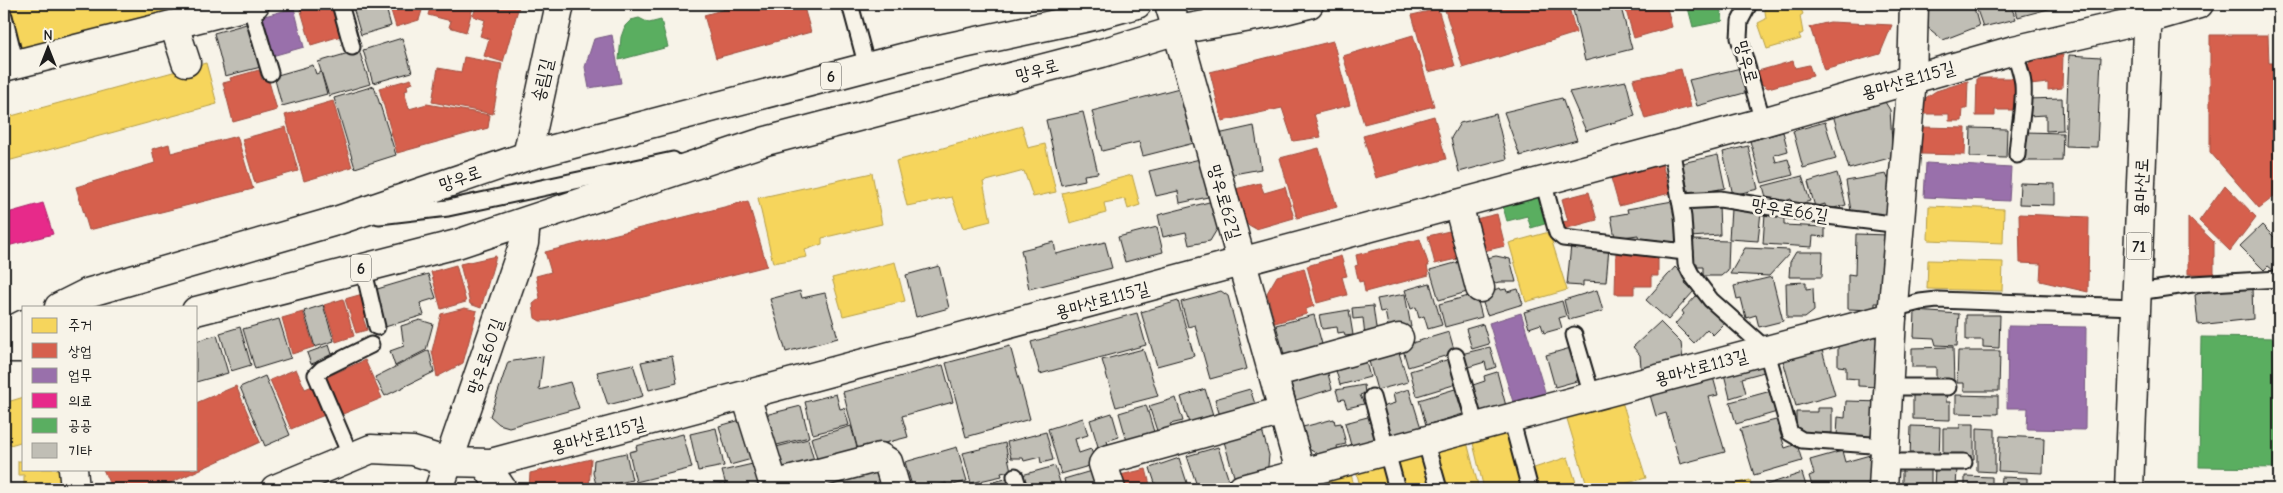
<svg xmlns="http://www.w3.org/2000/svg" width="2283" height="493" font-family="'Comic Neue','Poor Story',sans-serif">
<rect width="100%" height="100%" fill="#f7f3e8"/>
<filter id="ink" filterUnits="userSpaceOnUse"><feTurbulence type="fractalNoise" baseFrequency=".02" numOctaves="2"/><feDisplacementMap in="SourceGraphic" scale="10" xChannelSelector="R" yChannelSelector="G"/><feConvolveMatrix kernelMatrix="1 2 1 2 8 2 1 2 1" color-interpolation-filters="sRGB"/></filter>
<g filter="url(#ink)">
<!-- homes -->
<g fill="#f6d55c" stroke="#b59e49">
<polygon points="26,4 200,4 21,54 9,8"/>
<polygon points="1764,4 1810,4 1810,6 1801,9 1803,14 1800,16 1803,33 1799,35 1801,39 1767,49 1758,23 1766,19"/>
<polygon points="206,63 217,104 4,162 4,118"/>
<polygon points="1022,126 1028,148 1045,144 1056,192 1033,197 1024,171 983,182 991,221 963,228 952,197 907,206 896,161"/>
<polygon points="872,173 882,224 822,238 822,244 805,250 807,257 773,263 758,198"/>
<polygon points="1132,175 1140,205 1128,209 1125,199 1104,203 1106,213 1070,223 1062,193"/>
<polygon points="1929,206 2004,209 2003,243 1928,240"/>
<polygon points="1549,232 1567,290 1526,302 1509,243"/>
<polygon points="1928,260 2003,262 2002,291 1927,289"/>
<polygon points="895,262 905,301 843,316 832,278"/>
<polygon points="1619,392 1646,478 1605,489 1588,489 1564,409"/>
<polygon points="24,397 24,441 10,445 4,423 4,403"/>
<polygon points="1508,426 1524,489 1484,489 1471,435"/>
<polygon points="1466,438 1479,489 1442,489 1431,447"/>
<polygon points="1423,447 1434,489 1403,489 1394,455"/>
<polygon points="1383,456 1391,483 1361,489 1354,464"/>
<polygon points="1568,457 1578,489 1537,489 1531,469"/>
<polygon points="18,461 24,461 24,469 65,469 65,489 24,489 24,475 18,475"/>
<polygon points="1349,467 1355,489 1326,489 1326,487 1336,470"/>
<polygon points="1750,480 1752,489 1715,489"/>
</g>
<!-- shops -->
<g fill="#d6604d" stroke="#9e4c3e">
<polygon points="299,4 336,4 344,35 311,45"/>
<polygon points="389,4 424,4 419,20 396,27"/>
<polygon points="431,4 474,4 466,32 449,27 451,21 428,15"/>
<polygon points="477,4 510,4 519,6 503,62 484,56 489,39 480,36 485,20 473,16"/>
<polygon points="743,4 803,4 811,32 716,58 704,15"/>
<polygon points="1467,4 1568,4 1576,33 1463,68 1445,10"/>
<polygon points="1624,4 1666,4 1672,27 1634,38"/>
<polygon points="2274,4 2279,4 2279,21"/>
<polygon points="1438,9 1455,66 1428,72 1412,15"/>
<polygon points="1830,22 1892,25 1880,54 1824,70 1810,27"/>
<polygon points="1413,35 1434,106 1364,124 1343,56"/>
<polygon points="2210,35 2268,35 2269,63 2279,63 2279,193 2259,208 2210,152"/>
<polygon points="1333,41 1350,105 1314,114 1321,137 1293,141 1282,108 1222,121 1210,72"/>
<polygon points="2063,55 2062,88 2048,90 2048,83 2030,85 2024,72 2030,62"/>
<polygon points="464,57 502,64 493,114 432,102 438,68 461,72"/>
<polygon points="1793,61 1795,68 1809,65 1813,76 1768,88 1760,83 1758,71"/>
<polygon points="1681,69 1691,107 1645,119 1633,79"/>
<polygon points="259,70 262,80 268,78 277,110 233,122 223,83 231,81 230,78"/>
<polygon points="1977,78 2018,78 2018,110 1995,110 1995,116 1976,116"/>
<polygon points="411,79 413,83 407,85 408,90 404,91 409,109 427,104 490,115 488,128 397,153 379,88"/>
<polygon points="1968,81 1967,109 1963,109 1962,121 1949,121 1949,114 1921,114 1921,101 1936,91"/>
<polygon points="333,101 352,167 304,181 285,115"/>
<polygon points="1434,116 1446,159 1376,178 1363,136"/>
<polygon points="286,127 298,171 255,183 242,139"/>
<polygon points="1922,127 1966,128 1965,155 1921,154"/>
<polygon points="237,136 253,189 89,230 76,187 155,163 152,149 169,144 171,153"/>
<polygon points="1319,148 1337,207 1297,218 1280,158"/>
<polygon points="1662,164 1670,193 1619,206 1611,178"/>
<polygon points="1260,183 1264,193 1285,187 1294,218 1256,229 1240,220 1231,190"/>
<polygon points="2225,185 2256,217 2230,251 2199,221"/>
<polygon points="1589,192 1597,220 1564,229 1562,222 1568,221 1562,199"/>
<polygon points="748,201 767,266 548,321 540,321 535,318 533,304 540,298 536,276 551,272 545,252"/>
<polygon points="1497,214 1505,246 1475,253 1467,221"/>
<polygon points="2019,214 2089,217 2088,292 2040,281 2041,264 2020,263"/>
<polygon points="2188,217 2214,242 2214,274 2188,274"/>
<polygon points="1462,228 1469,256 1435,264 1428,236"/>
<polygon points="1420,239 1429,266 1427,266 1429,275 1365,292 1363,281 1359,282 1355,266 1358,265 1356,255"/>
<polygon points="1616,252 1658,252 1658,276 1651,276 1651,286 1634,286 1634,294 1615,294"/>
<polygon points="496,256 481,308 470,304 460,264"/>
<polygon points="1341,256 1347,276 1342,277 1347,295 1317,303 1307,266"/>
<polygon points="456,265 466,302 441,309 431,272"/>
<polygon points="1304,268 1314,306 1306,309 1307,314 1275,323 1267,293 1277,276"/>
<polygon points="366,293 373,315 363,318 367,330 356,333 345,299"/>
<polygon points="343,299 354,336 336,342 324,305"/>
<polygon points="465,308 477,311 463,363 437,377 432,351 441,314"/>
<polygon points="303,312 314,347 292,354 282,318"/>
<polygon points="365,360 382,398 338,416 322,379"/>
<polygon points="296,369 305,389 315,385 327,414 291,429 270,380"/>
<polygon points="236,386 260,442 157,489 106,489 109,483 103,469 196,469 196,403"/>
<polygon points="591,459 589,489 529,489 530,473"/>
<polygon points="1146,469 1151,489 1116,489 1116,476"/>
</g>
<!-- offices -->
<g fill="#9970ab" stroke="#745780">
<polygon points="294,8 304,47 272,56 261,17"/>
<polygon points="612,35 621,83 589,88 585,67 594,39"/>
<polygon points="1926,163 2011,168 2009,201 1924,197"/>
<polygon points="1521,313 1546,395 1514,405 1489,323"/>
<polygon points="2008,326 2086,327 2085,430 2027,429 2028,408 2007,408"/>
</g>
<!-- health -->
<polygon fill="#e7298a" stroke="#aa2569" points="43,203 53,234 4,247 4,214"/>
<!-- public -->
<g fill="#5aae61" stroke="#47824c">
<polygon points="1687,4 1719,4 1723,21 1693,27"/>
<polygon points="639,18 649,23 661,20 668,47 619,60 621,37 625,26 631,20"/>
<polygon points="1541,196 1548,223 1531,228 1527,216 1507,221 1503,207"/>
<polygon points="2201,337 2279,338 2279,468 2199,467"/>
</g>
<!-- building -->
<g fill="#c0beb5" stroke="#1c1c1c">
<polygon points="352,4 385,4 391,26 361,35"/>
<polygon points="1577,4 1620,4 1632,49 1585,61 1572,5"/>
<polygon points="1941,4 1973,4 1979,26 1943,40 1926,26 1926,5"/>
<polygon points="1975,4 2010,4 2016,19 1983,27"/>
<polygon points="2014,4 2050,4 2052,8 2018,17"/>
<polygon points="250,23 261,67 225,76 214,33"/>
<polygon points="402,38 412,72 373,83 363,50"/>
<polygon points="359,50 370,84 329,96 318,62"/>
<polygon points="2069,55 2101,57 2097,147 2065,146"/>
<polygon points="313,65 316,74 321,72 327,94 282,106 274,76"/>
<polygon points="1741,68 1748,92 1697,106 1689,80"/>
<polygon points="1626,81 1635,116 1586,131 1569,92"/>
<polygon points="374,86 396,155 355,168 334,98"/>
<polygon points="1183,87 1198,142 1143,156 1139,142 1102,151 1092,111"/>
<polygon points="1562,98 1577,140 1520,156 1504,112"/>
<polygon points="2062,98 2063,130 2046,131 2046,115 2027,116 2026,99"/>
<polygon points="1882,102 1885,102 1890,110 1893,157 1849,169 1833,115"/>
<polygon points="1083,112 1098,173 1084,175 1085,180 1061,185 1046,120"/>
<polygon points="1496,114 1507,159 1459,172 1451,138 1460,123"/>
<polygon points="1825,122 1836,159 1803,168 1793,131"/>
<polygon points="1254,126 1261,169 1228,175 1218,134"/>
<polygon points="1971,128 2007,129 2006,158 1970,157"/>
<polygon points="1783,132 1788,151 1774,155 1776,162 1788,159 1793,175 1762,183 1750,141"/>
<polygon points="2025,132 2063,133 2062,161 2025,161"/>
<polygon points="1748,146 1758,189 1733,195 1723,152"/>
<polygon points="1718,155 1725,188 1689,195 1682,163"/>
<polygon points="1200,159 1208,197 1180,203 1178,191 1156,196 1149,171"/>
<polygon points="1837,173 1846,205 1826,210 1825,204 1815,207 1808,182"/>
<polygon points="1886,174 1889,181 1889,215 1851,211 1846,181"/>
<polygon points="1802,176 1810,201 1793,206 1791,199 1779,203 1778,199 1767,201 1763,186"/>
<polygon points="2020,183 2055,184 2055,205 2019,204"/>
<polygon points="1213,201 1219,226 1210,241 1189,245 1186,232 1163,237 1158,215"/>
<polygon points="1673,201 1679,241 1659,244 1658,240 1639,243 1638,235 1615,238 1611,216 1628,213 1627,209"/>
<polygon points="1719,204 1720,235 1690,237 1688,205"/>
<polygon points="1731,209 1761,211 1758,241 1729,239"/>
<polygon points="1765,213 1784,214 1784,225 1825,227 1825,237 1813,236 1812,247 1763,244"/>
<polygon points="2262,225 2279,242 2279,265 2273,270 2268,266 2264,270 2240,246"/>
<polygon points="1157,227 1163,252 1125,262 1118,237"/>
<polygon points="1856,234 1889,235 1888,290 1880,290 1879,303 1875,303 1875,310 1848,309 1848,274 1855,275"/>
<polygon points="1692,240 1729,241 1728,270 1721,276 1703,276 1703,267 1697,267 1697,263 1691,263"/>
<polygon points="1054,242 1056,254 1105,242 1112,268 1029,289 1021,250"/>
<polygon points="1571,245 1609,248 1606,282 1583,281 1583,286 1567,285"/>
<polygon points="1745,248 1789,250 1789,254 1769,276 1730,274"/>
<polygon points="1796,252 1823,252 1822,277 1789,277 1790,262"/>
<polygon points="1496,256 1510,259 1516,282 1499,282 1484,286 1477,264 1487,258"/>
<polygon points="1466,260 1474,290 1439,300 1430,270"/>
<polygon points="939,266 949,308 916,317 906,275"/>
<polygon points="1675,267 1688,279 1685,283 1694,291 1668,320 1646,300"/>
<polygon points="428,274 436,298 420,303 424,315 385,327 374,290"/>
<polygon points="1772,277 1783,321 1759,327 1756,315 1746,318 1741,298 1737,299 1734,286"/>
<polygon points="1806,282 1806,289 1813,288 1814,311 1805,318 1787,318 1786,283"/>
<polygon points="1430,283 1442,325 1428,329 1424,316 1419,318 1416,307 1411,309 1405,290"/>
<polygon points="1500,288 1501,290 1506,289 1507,292 1518,289 1523,304 1487,315 1480,294"/>
<polygon points="2213,288 2252,288 2253,319 2198,325 2195,295"/>
<polygon points="1597,290 1603,311 1569,320 1564,300"/>
<polygon points="800,291 802,298 825,293 838,338 786,352 770,299"/>
<polygon points="1221,291 1228,296 1247,369 1210,379 1195,325 1188,327 1181,302"/>
<polygon points="1405,294 1411,327 1389,331 1385,311 1380,312 1377,299"/>
<polygon points="1476,294 1482,317 1445,327 1439,304"/>
<polygon points="1698,294 1726,322 1713,335 1707,329 1694,343 1675,324 1684,314 1682,311"/>
<polygon points="1178,301 1194,356 1157,366 1141,312"/>
<polygon points="1562,301 1566,316 1559,318 1562,328 1544,333 1541,324 1529,328 1524,312"/>
<polygon points="323,305 334,341 315,347 304,311"/>
<polygon points="1373,306 1377,335 1365,337 1363,318 1353,319 1352,308"/>
<polygon points="1349,310 1353,335 1345,336 1344,332 1338,333 1337,327 1322,329 1319,315"/>
<polygon points="1915,311 1959,314 1957,346 1936,345 1934,338 1914,337"/>
<polygon points="1137,313 1146,345 1040,374 1031,342"/>
<polygon points="1314,315 1325,355 1287,365 1276,325"/>
<polygon points="1966,315 2000,315 1999,348 1983,347 1983,340 1966,340"/>
<polygon points="279,319 291,358 255,369 243,329"/>
<polygon points="420,320 433,324 426,350 395,366 390,351 404,346 401,326"/>
<polygon points="1660,322 1681,343 1684,369 1642,379 1640,355 1633,347"/>
<polygon points="1483,324 1489,344 1472,349 1466,329"/>
<polygon points="240,327 251,365 231,371 220,333"/>
<polygon points="1449,332 1455,353 1408,367 1402,346"/>
<polygon points="1882,332 1881,387 1858,386 1858,379 1846,378 1846,367 1838,366 1838,339"/>
<polygon points="217,335 228,373 196,382 196,341"/>
<polygon points="1820,343 1835,395 1796,406 1781,353"/>
<polygon points="329,345 333,357 311,364 307,353"/>
<polygon points="1010,346 1030,419 966,437 946,363"/>
<polygon points="1397,346 1408,382 1377,390 1367,354"/>
<polygon points="1490,347 1496,367 1487,370 1485,362 1465,368 1461,354"/>
<polygon points="1574,347 1584,379 1555,387 1546,355"/>
<polygon points="1953,347 1954,385 1936,385 1936,367 1912,367 1912,348"/>
<polygon points="1143,349 1158,396 1116,407 1102,360"/>
<polygon points="429,350 434,372 385,396 375,377"/>
<polygon points="1958,351 2000,351 1999,391 1964,391 1964,383 1957,383"/>
<polygon points="1364,355 1370,377 1340,385 1334,363"/>
<polygon points="543,356 539,390 570,382 579,408 509,427 499,424 490,416 508,362"/>
<polygon points="672,356 677,383 649,390 641,362"/>
<polygon points="1760,356 1764,372 1742,378 1746,393 1730,398 1722,366"/>
<polygon points="1453,358 1460,383 1417,396 1410,371"/>
<polygon points="633,364 643,396 608,405 597,372"/>
<polygon points="943,365 953,402 902,416 908,437 858,450 843,392"/>
<polygon points="1326,366 1332,389 1296,400 1289,376"/>
<polygon points="1711,370 1718,395 1709,397 1725,452 1680,464 1666,413 1656,416 1648,388"/>
<polygon points="1497,372 1506,406 1478,414 1470,386 1485,381 1484,376"/>
<polygon points="265,376 290,435 265,446 240,387"/>
<polygon points="1364,385 1365,393 1360,395 1364,404 1347,408 1344,399 1339,400 1336,390"/>
<polygon points="1205,389 1213,415 1203,418 1206,429 1192,433 1181,397"/>
<polygon points="1250,389 1258,413 1222,423 1215,399"/>
<polygon points="1409,389 1421,428 1391,437 1382,407 1395,403 1393,394"/>
<polygon points="1455,389 1463,414 1426,425 1419,400"/>
<polygon points="1913,389 1947,390 1946,402 1950,402 1950,420 1913,419"/>
<polygon points="1771,391 1777,412 1736,424 1730,402"/>
<polygon points="836,394 840,409 844,408 849,425 813,434 805,402"/>
<polygon points="1956,395 1998,396 1998,414 1956,413"/>
<polygon points="1176,398 1183,421 1170,424 1173,433 1159,437 1149,406"/>
<polygon points="1846,401 1884,402 1883,430 1871,437 1837,436 1838,417 1845,418"/>
<polygon points="1146,405 1154,432 1139,436 1141,445 1129,448 1119,413"/>
<polygon points="801,406 809,437 769,447 761,416"/>
<polygon points="1817,408 1832,408 1832,433 1801,433 1801,429 1796,429 1796,412 1817,412"/>
<polygon points="1112,413 1119,437 1107,441 1110,450 1100,453 1090,420"/>
<polygon points="1375,415 1382,440 1352,449 1345,423"/>
<polygon points="748,418 759,457 730,465 719,426"/>
<polygon points="1083,418 1088,435 1075,439 1079,453 1091,449 1096,464 1061,474 1048,429"/>
<polygon points="1334,419 1335,424 1341,423 1346,444 1337,446 1338,452 1322,457 1309,449 1303,427"/>
<polygon points="1776,420 1785,448 1797,444 1802,461 1754,475 1740,429"/>
<polygon points="1960,424 1974,424 1974,459 1943,459 1943,428 1960,428"/>
<polygon points="851,426 859,455 819,466 811,438"/>
<polygon points="1911,426 1940,427 1939,460 1910,460"/>
<polygon points="1261,427 1269,455 1268,466 1267,470 1236,483 1223,438"/>
<polygon points="716,428 724,466 698,471 690,434"/>
<polygon points="1977,428 1995,429 1995,472 1977,471"/>
<polygon points="1046,432 1053,460 1041,463 1040,457 1024,461 1023,458 1011,458 1007,442"/>
<polygon points="683,434 692,468 636,482 629,452 637,450 636,446"/>
<polygon points="2000,436 2044,438 2043,473 1998,471"/>
<polygon points="808,439 815,464 775,474 768,449"/>
<polygon points="1005,443 1011,471 1001,473 1002,476 971,483 963,453"/>
<polygon points="957,447 967,481 947,487 946,483 926,489 913,489 905,462"/>
<polygon points="1218,447 1230,484 1210,489 1198,489 1187,456"/>
<polygon points="1842,451 1845,462 1870,455 1880,488 1813,489 1809,476 1814,474 1810,460"/>
<polygon points="626,453 632,480 597,488 593,473 594,460"/>
<polygon points="1179,458 1189,489 1157,489 1150,468"/>
<polygon points="757,463 762,484 741,489 727,489 722,471"/>
<polygon points="873,463 887,482 877,489 837,489 832,483"/>
<polygon points="1055,466 1062,489 1047,489 1047,487 1037,489 1022,489 1018,476"/>
<polygon points="1902,467 1931,468 1931,489 1902,489"/>
<polygon points="1935,467 1957,468 1956,489 1934,489"/>
<polygon points="1098,469 1103,487 1093,489 1066,489 1064,479"/>
<polygon points="1802,473 1807,489 1758,489 1757,488"/>
<polygon points="826,474 835,489 804,489"/>
<polygon points="1965,476 1992,477 1992,489 1965,489"/>
<polygon points="1014,477 1017,489 972,489 972,487"/>
<polygon points="2001,477 2027,478 2027,485 2042,485 2042,489 2000,489"/>
<polygon points="722,484 724,489 699,489"/>
</g>
<g fill="none" stroke-linecap="round" stroke-linejoin="round">
<defs>
<g id="lane">
<polyline points="340,4 352,47"/>
<polyline points="850,4 867,67"/>
<polyline points="1749,4 1740,21 1739,38 1763,122"/>
<polyline points="250,5 270,73"/>
<polyline points="1210,15 1235,4"/>
<polyline points="4,16 16,64"/>
<path d="M 2014,50 C 2017,61 2022,73 2023,84 C 2025,108 2018,131 2017,155"/>
<polyline points="1671,147 1683,217 1686,264 1691,274 1711,300 1766,349 1790,433 1802,440 1886,446"/>
<polyline points="1543,181 1557,233 1563,238 1685,252"/>
<polyline points="1680,201 1720,199 1827,216 1900,225"/>
<polyline points="379,216 448,208 673,160"/>
<polyline points="363,267 377,327"/>
<polyline points="2137,292 2193,284 2279,279"/>
<polyline points="1892,309 1920,302 1937,300 2136,307"/>
<polyline points="1574,335 1592,396"/>
<polyline points="1456,356 1476,427"/>
<polyline points="1889,387 1948,387"/>
<polyline points="1372,397 1397,489"/>
<polyline points="1511,418 1530,489"/>
<polyline points="1425,440 1439,489"/>
<polyline points="351,457 316,375 322,369 371,345"/>
<polyline points="1885,462 1964,462"/>
<polyline points="1015,476 1019,489"/>
</g>
<g id="street">
<polyline points="174,25 186,62"/>
<polyline points="1177,30 1305,489"/>
<polyline points="4,67 255,4"/>
<polyline points="1458,204 1480,288"/>
<polyline points="1273,373 1399,338"/>
<polyline points="746,396 775,489"/>
<polyline points="485,464 502,489"/>
<polyline points="73,469 75,489"/>
<polyline points="773,485 880,457 888,462 896,489"/>
<polyline points="275,489 371,449 413,451 448,462 491,463 1763,122 2014,50 2147,19 2199,4"/>
<polyline points="439,489 524,243 526,222"/>
<polyline points="1111,489 1103,464 1106,460 1283,411"/>
<polyline points="1242,489 1892,317"/>
<polyline points="1883,489 1892,317 1912,78 1914,4"/>
</g>
<g id="secondary">
<polyline points="1169,4 1177,30"/>
<polyline points="527,156 560,4"/>
</g>
<g id="primary">
<polyline points="59,307 87,293 336,221 527,156 917,54 1093,16 1137,4"/>
<polyline points="196,311 457,244 766,141 1102,53 1177,30 1273,13 1309,4"/>
<polyline points="4,334 24,324"/>
<polyline points="4,348 24,348"/>
<polyline points="2129,489 2148,4"/>
</g>
</defs>
<!-- lane casing -->
<use href="#lane" stroke="#1c1c1c" stroke-width="19"/>
<!-- street casing -->
<use href="#street" stroke="#1c1c1c" stroke-width="31"/>
<!-- secondary casing -->
<use href="#secondary" stroke="#1c1c1c" stroke-width="31"/>
<!-- primary casing -->
<use href="#primary" stroke="#1c1c1c" stroke-width="31"/>
<!-- lane -->
<use href="#lane" stroke="#f7f3e8" stroke-width="15"/>
<!-- street -->
<use href="#street" stroke="#f7f3e8" stroke-width="28"/>
<!-- secondary -->
<use href="#secondary" stroke="#f7f3e8" stroke-width="28"/>
<!-- primary -->
<use href="#primary" stroke="#f7f3e8" stroke-width="28"/>
</g>
</g>
<g text-anchor="middle" stroke-width="5" stroke-linejoin="round" paint-order="stroke">
<!-- shield labels -->
<g fill="#f7f3e8" stroke="#5e5c59" stroke-width="1">
<rect x="821" y="62.5" width="20" height="27" rx="4"/>
<rect x="2126.5" y="232.5" width="25" height="27" rx="4"/>
<rect x="351" y="254.5" width="20" height="27" rx="4"/>
</g>
<g font-size="16" font-weight="bold" fill="#1c1c1c">
<text x="831" y="82">6</text>
<text x="2139" y="252">71</text>
<text x="361" y="274">6</text>
</g>
<!-- street labels -->
<g font-size="18" fill="#1c1c1c" stroke="#f7f3e8">
<text transform="translate(1747 62) rotate(75)" y="6">망우로</text>
<text transform="translate(1037 70) rotate(-15)" y="6">망우로</text>
<text transform="translate(542 80) rotate(-77)" y="6">송림길</text>
<text transform="translate(1908 80) rotate(-16)" y="6">용마산로115길</text>
<text transform="translate(460 178) rotate(-19)" y="6">망우로</text>
<text transform="translate(2141 187) rotate(-88)" y="6">용마산로</text>
<text transform="translate(1225 202) rotate(74)" y="6">망우로62길</text>
<text transform="translate(1790 210) rotate(9)" y="6">망우로66길</text>
<text transform="translate(1102 300) rotate(-15)" y="6">용마산로115길</text>
<text transform="translate(485 356) rotate(-71)" y="6">망우로60길</text>
<text transform="translate(1701 367) rotate(-15)" y="6">용마산로113길</text>
<text transform="translate(598 435) rotate(-15)" y="6">용마산로115길</text>
</g>
</g>
<!-- margin -->
<rect width="2283" height="493" fill="none" stroke="#f7f3e8" stroke-width="20"/>
<rect x="10" y="10" width="2263" height="473" fill="none" stroke="#1c1c1c" stroke-width="2" filter="url(#ink)"/>
<!-- legend -->
<rect x="22" y="306" width="175" height="165" fill="#f7f3e8" stroke="#9f9d96"/>
<rect x="32" y="318" width="25" height="15" fill="#f6d55c" stroke="#9f9d96"/>
<text x="68" y="330" font-size="15" fill="#1c1c1c">주거</text>
<rect x="32" y="343" width="25" height="15" fill="#d6604d" stroke="#9f9d96"/>
<text x="68" y="356" font-size="15" fill="#1c1c1c">상업</text>
<rect x="32" y="368" width="25" height="15" fill="#9970ab" stroke="#9f9d96"/>
<text x="68" y="380" font-size="15" fill="#1c1c1c">업무</text>
<rect x="32" y="393" width="25" height="15" fill="#e7298a" stroke="#9f9d96"/>
<text x="68" y="406" font-size="15" fill="#1c1c1c">의료</text>
<rect x="32" y="418" width="25" height="15" fill="#5aae61" stroke="#9f9d96"/>
<text x="68" y="430" font-size="15" fill="#1c1c1c">공공</text>
<rect x="32" y="443" width="25" height="15" fill="#c0beb5" stroke="#9f9d96"/>
<text x="68" y="456" font-size="15" fill="#1c1c1c">기타</text>
<!-- north arrow -->
<g transform="translate(48 48)" stroke="#f7f3e8" stroke-width="4" paint-order="stroke">
<path d="M0-4L9 19L0 12L-9 19Z" fill="#1c1c1c"/>
<text y="-8" font-size="14" font-weight="bold" text-anchor="middle" fill="#1c1c1c">N</text>
</g>
</svg>
